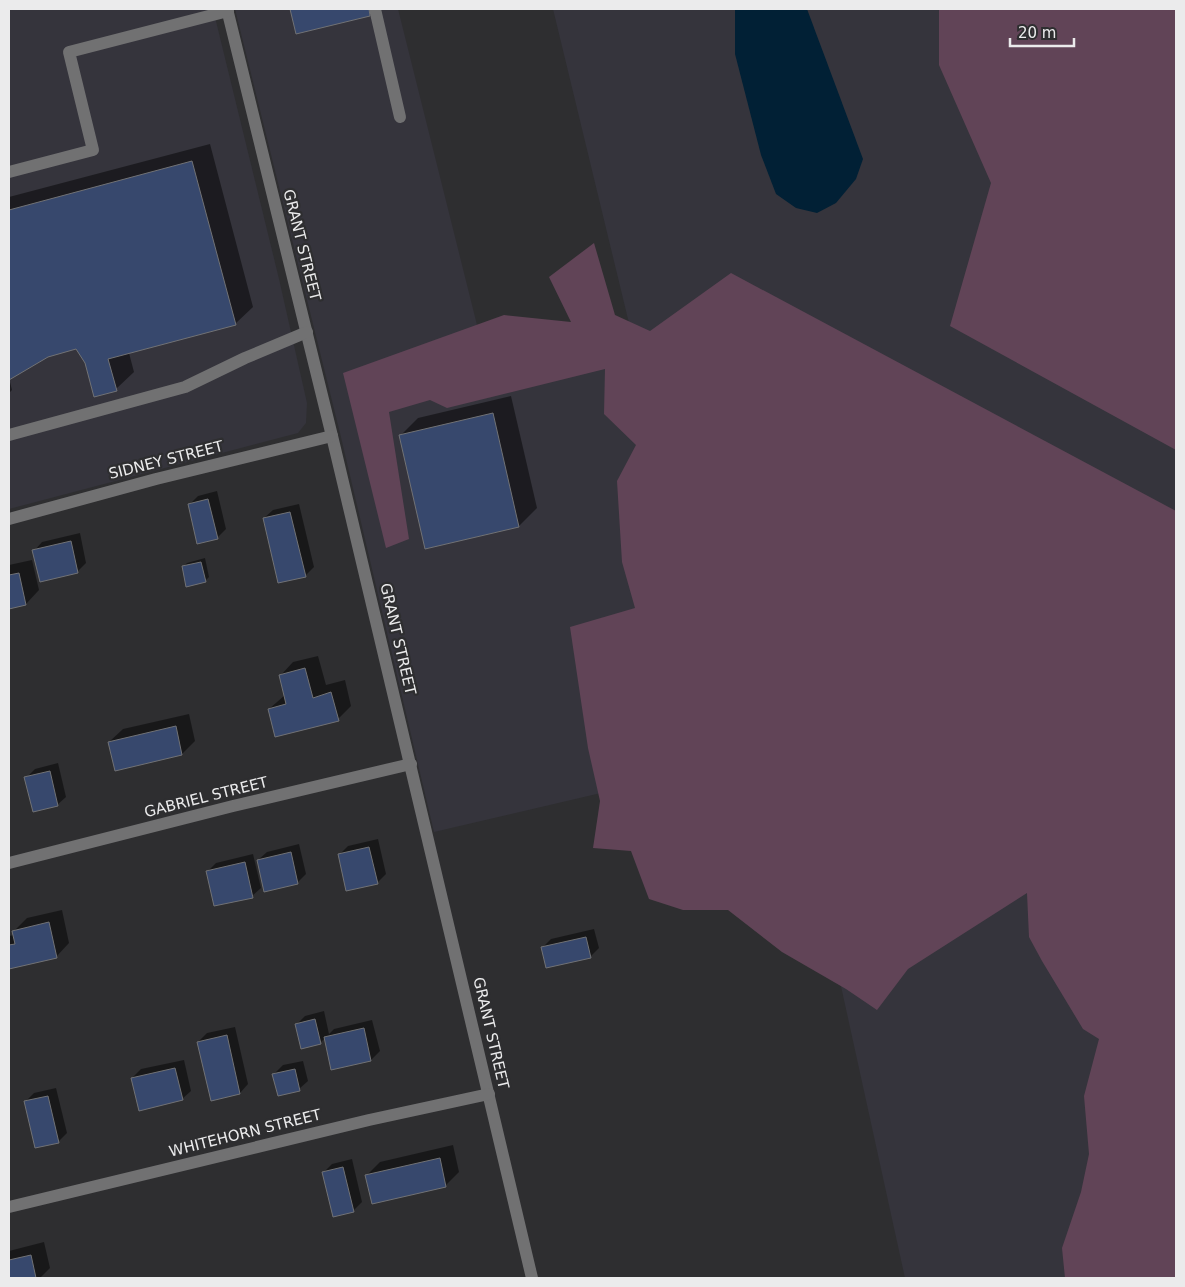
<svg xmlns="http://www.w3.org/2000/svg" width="1185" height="1287" font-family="'DejaVu Sans',sans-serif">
<rect width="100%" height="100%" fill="#2e2e30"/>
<!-- built -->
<g fill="#35343c">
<polygon points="9,9 213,9 279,279 307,403 306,423 298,433 9,509"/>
<polygon points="235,9 398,9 491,381 635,348 553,9 1176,9 1176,1278 905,1278 789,749 434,832 340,433"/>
</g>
<!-- green -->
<g fill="#614457">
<polygon points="939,9 1176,9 1176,450 950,326 991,183 939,65"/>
<polygon points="594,243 615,315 650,331 731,273 1176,511 1176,1278 1065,1278 1062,1248 1081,1192 1089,1154 1084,1096 1099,1039 1083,1029 1042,961 1029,937 1027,893 908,969 877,1010 846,989 782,952 728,910 683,910 649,899 631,851 593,848 600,801 588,748 570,627 635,608 622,562 617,481 636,445 604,414 605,369 447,408 430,400 389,412 409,539 386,548 343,373 504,315 571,322 549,277"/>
</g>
<!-- water -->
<polygon fill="#012035" points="735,9 807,9 863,159 856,179 836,203 817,213 796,208 776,194 761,155 735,54"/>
<!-- shadow -->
<g fill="#0007">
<polygon points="291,9 376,9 370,15 297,33"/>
<polygon points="210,144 253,307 235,324 129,353 134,372 116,389 86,362 77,348 48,355 9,378 12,390 9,393 9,197"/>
<polygon points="511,396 537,508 519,526 426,547 400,436 418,418"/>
<polygon points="217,491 226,529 217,538 190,504 198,496"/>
<polygon points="299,504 314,567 305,576 264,518 273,510"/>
<polygon points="80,533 86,563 78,571 41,580 34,551 42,542"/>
<polygon points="205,558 209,577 205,581 183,567 187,563"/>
<polygon points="32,560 39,590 26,604 9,608 9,565"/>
<polygon points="318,656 326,685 345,680 351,706 338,719 269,709 285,695 280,676 293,662"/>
<polygon points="189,714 195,741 182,754 109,742 123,729"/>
<polygon points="58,763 66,797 57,805 26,778 35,769"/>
<polygon points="378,839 386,874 377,883 339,855 348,846"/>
<polygon points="299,844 306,874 297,883 258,860 267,852"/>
<polygon points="253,854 261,888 252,896 208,871 216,863"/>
<polygon points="62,910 69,943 56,957 9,968 9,936 14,935 14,931 27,918"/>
<polygon points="594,929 599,948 590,957 542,948 551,939"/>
<polygon points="324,1011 329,1034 334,1029 372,1020 380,1051 371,1060 332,1069 325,1038 320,1043 297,1024 305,1016"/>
<polygon points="235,1027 248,1084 240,1093 198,1042 207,1033"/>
<polygon points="184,1060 191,1091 182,1099 132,1078 141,1069"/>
<polygon points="303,1061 308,1081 299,1089 274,1074 283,1065"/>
<polygon points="56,1088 67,1133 58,1142 26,1101 34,1093"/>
<polygon points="453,1145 459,1172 446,1185 367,1175 380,1162"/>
<polygon points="352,1159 362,1202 353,1211 324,1172 332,1164"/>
<polygon points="44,1242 50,1268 40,1278 9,1278 9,1251"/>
</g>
<!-- building -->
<g fill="#37486d" stroke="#717275">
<polygon points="290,9 369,9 370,16 296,34"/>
<polygon points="192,161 236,325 108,359 117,391 94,397 85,363 76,349 48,357 9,380 9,210"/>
<polygon points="493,413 519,527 425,549 399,435"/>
<polygon points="208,499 218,539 197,544 188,504"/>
<polygon points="290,512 306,577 278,583 263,518"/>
<polygon points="71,541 78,573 40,582 32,550"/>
<polygon points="201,562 206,582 186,587 182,566"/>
<polygon points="19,573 26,605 9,609 9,575"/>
<polygon points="305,668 313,698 331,692 339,721 275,737 268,709 286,704 279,675"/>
<polygon points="176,726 182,755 115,771 108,742"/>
<polygon points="50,771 58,806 33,812 24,777"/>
<polygon points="369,847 378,884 346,891 338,854"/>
<polygon points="291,852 298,884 264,892 257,860"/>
<polygon points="245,862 253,898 214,906 206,871"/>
<polygon points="49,922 57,958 9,969 9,945 15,944 12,931"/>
<polygon points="586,937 591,958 546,968 541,947"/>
<polygon points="315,1019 321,1044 301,1049 295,1024"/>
<polygon points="364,1028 371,1061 331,1070 324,1037"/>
<polygon points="227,1035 240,1094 211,1101 197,1042"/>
<polygon points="175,1068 183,1100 139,1111 131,1078"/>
<polygon points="295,1069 300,1091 278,1096 272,1074"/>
<polygon points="48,1096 59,1143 35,1148 24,1101"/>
<polygon points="440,1158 446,1187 372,1204 365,1175"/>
<polygon points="343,1167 354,1212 333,1217 322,1172"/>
<polygon points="31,1255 36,1278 9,1278 9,1260"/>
</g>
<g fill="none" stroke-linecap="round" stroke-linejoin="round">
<!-- minor -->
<g stroke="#717172" stroke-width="12">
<polyline points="227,9 332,436 532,1278"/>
<polyline points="375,9 400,117"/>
<polyline points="9,172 93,150 69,52 228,11"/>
<polyline points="9,435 185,387 245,358 307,332"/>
<polyline points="9,519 156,479 332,436"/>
<polyline points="9,863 233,806 411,764"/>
<polyline points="9,1207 369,1120 489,1094"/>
</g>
</g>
<g text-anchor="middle" stroke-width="4.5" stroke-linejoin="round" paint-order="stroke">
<!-- street labels -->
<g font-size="15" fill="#ebebec" stroke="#2e2e30">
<text transform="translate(302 245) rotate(76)" y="5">GRANT STREET</text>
<text transform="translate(166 460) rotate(-14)" y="5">SIDNEY STREET</text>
<text transform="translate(398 639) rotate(77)" y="5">GRANT STREET</text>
<text transform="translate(206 797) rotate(-14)" y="5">GABRIEL STREET</text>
<text transform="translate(491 1033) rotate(77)" y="5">GRANT STREET</text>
<text transform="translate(245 1133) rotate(-14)" y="5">WHITEHORN STREET</text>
</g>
</g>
<!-- border -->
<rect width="1185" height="1287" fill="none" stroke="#ebebec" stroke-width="20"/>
<!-- scale -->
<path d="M1010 38v8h64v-8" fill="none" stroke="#ebebec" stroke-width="2.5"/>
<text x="1018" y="38" font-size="15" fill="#ebebec" stroke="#2e2e30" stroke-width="4" paint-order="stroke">20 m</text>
</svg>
